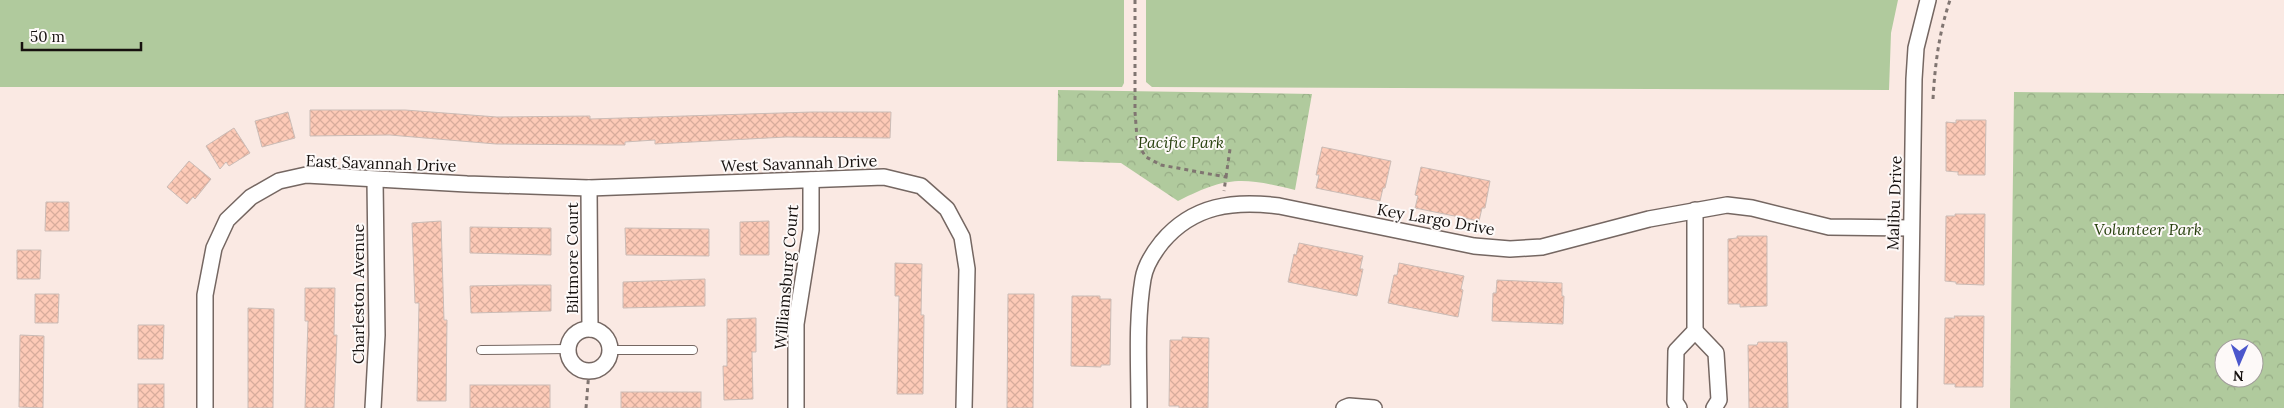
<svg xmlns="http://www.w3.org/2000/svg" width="2284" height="408" font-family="Lora,serif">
<defs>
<pattern id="park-crowns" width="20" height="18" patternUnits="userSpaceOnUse" patternTransform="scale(1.25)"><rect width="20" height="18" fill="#b0ca9d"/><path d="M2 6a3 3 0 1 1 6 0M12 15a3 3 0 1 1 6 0" fill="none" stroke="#97ac86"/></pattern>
<pattern id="building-cross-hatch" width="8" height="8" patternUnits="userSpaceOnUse" patternTransform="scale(1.25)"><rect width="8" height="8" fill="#fdcab7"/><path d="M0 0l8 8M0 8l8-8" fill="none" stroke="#d8ac9c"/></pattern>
</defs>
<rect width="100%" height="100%" fill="#fae9e3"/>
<!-- grass -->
<g fill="#b0ca9d">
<polygon points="0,0 1124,0 1124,83 1122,87 0,87"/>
<polygon points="1146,0 1898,0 1891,33 1889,90 1152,87 1146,82"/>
</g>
<!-- park -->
<g fill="url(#park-crowns)" fill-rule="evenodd">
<path d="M 1058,90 L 1312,94 L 1295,190 C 1242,177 1227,176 1178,201 L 1121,163 L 1057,161 Z"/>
<path d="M 2014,92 L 2284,94 L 2284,408 L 2010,408 ZM 2224,348 L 2254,348 L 2254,378 L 2224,378 Z"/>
</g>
<!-- building -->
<g fill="url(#building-cross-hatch)" stroke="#cbbcb6">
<polygon points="310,110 405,110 497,117 590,116 590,119 812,112 891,112 890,138 786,137 655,144 655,140 625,142 625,145 611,145 496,144 390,135 310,136"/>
<polygon points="288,112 295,138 262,147 255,121"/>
<polygon points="1956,120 1986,120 1985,175 1958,175 1958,172 1946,171 1946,122 1956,123"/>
<polygon points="234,128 250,153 229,166 226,162 220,169 206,146"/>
<polygon points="1322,147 1391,161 1385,188 1383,188 1380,201 1316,188 1319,175 1316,175"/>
<polygon points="189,161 211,179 195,199 193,197 187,204 167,187"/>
<polygon points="1421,167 1490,181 1485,208 1482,208 1479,221 1415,208 1418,196 1415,195"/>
<polygon points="46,202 69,202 69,231 45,231"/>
<polygon points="1955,214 1985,214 1984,285 1956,284 1956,282 1945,281 1946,216 1955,216"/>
<polygon points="441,221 444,320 447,320 446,401 417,401 419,303 415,303 412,223"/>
<polygon points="769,221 769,255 740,255 740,222"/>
<polygon points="470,227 551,228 551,255 470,253"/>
<polygon points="625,228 709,229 709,256 626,255"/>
<polygon points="1737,236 1767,236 1767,306 1740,307 1740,304 1728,304 1728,239 1737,238"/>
<polygon points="1299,243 1363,256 1360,269 1363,269 1357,296 1288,282 1294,254 1296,255"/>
<polygon points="17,250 41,250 40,279 17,279"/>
<polygon points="895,263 922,264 921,315 924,315 923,394 897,394 899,296 895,296"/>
<polygon points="1399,263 1464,276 1461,289 1463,290 1458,317 1388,303 1394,275 1397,275"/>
<polygon points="705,279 705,306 623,308 623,282"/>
<polygon points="1497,280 1562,283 1562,296 1564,296 1563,324 1492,321 1493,293 1496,293"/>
<polygon points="518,285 551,285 551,311 471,313 470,286"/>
<polygon points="305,288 335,288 334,335 337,335 334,408 305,408 308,321 305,321"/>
<polygon points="35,294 59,294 58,323 35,323"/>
<polygon points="1008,294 1034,294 1033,408 1007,408"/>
<polygon points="1072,296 1100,296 1100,299 1111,299 1110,365 1101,365 1101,367 1071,366"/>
<polygon points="248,308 274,309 273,408 248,408"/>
<polygon points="1954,316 1984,316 1983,387 1955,387 1955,384 1944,384 1945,318 1955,318"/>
<polygon points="756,318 756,352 752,352 753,399 724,400 723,366 727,366 727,319"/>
<polygon points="138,325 164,325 163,359 138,359"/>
<polygon points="20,335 44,336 43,408 19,407"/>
<polygon points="1182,337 1209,338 1208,408 1179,408 1179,406 1169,406 1170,340 1182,340"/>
<polygon points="1758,342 1787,342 1788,408 1749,408 1748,345 1757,345"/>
<rect x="138" y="384" width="26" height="24"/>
<rect x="470" y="385" width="80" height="23"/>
<rect x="621" y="392" width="80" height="16"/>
</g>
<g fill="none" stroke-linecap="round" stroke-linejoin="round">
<defs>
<g id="service">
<polyline points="481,350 568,349"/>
<polyline points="611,350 693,350"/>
</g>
<g id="minor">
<polyline points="589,188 590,329"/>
<circle cx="589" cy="350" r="21"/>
<polyline points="1695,331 1716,353 1719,400 1714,408"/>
<polyline points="205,408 205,295 214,248 227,220 251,197 279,181 306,175 467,184 589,188 884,177 921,186 947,209 962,237 967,269 964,408"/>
<polyline points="373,408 377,335 375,180"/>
<polyline points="796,408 796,324 811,230 811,180"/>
<path d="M 1139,408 C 1139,366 1136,321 1143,279 C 1145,266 1154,252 1162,242 C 1193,205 1234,200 1279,206 L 1474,246 L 1510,249 L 1542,247 L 1649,219 L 1727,205 L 1752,208 L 1829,227 L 1911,228"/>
<polyline points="1344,408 1349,406 1374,408"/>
<polyline points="1679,408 1675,402 1676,351 1695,331 1695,210"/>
<polyline points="1909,408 1914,79 1916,48 1928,0"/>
</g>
</defs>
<!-- service casing -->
<use href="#service" stroke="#756762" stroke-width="10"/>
<!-- minor casing -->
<use href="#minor" stroke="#756762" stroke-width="18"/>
<!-- path -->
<g stroke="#807571" stroke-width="3" stroke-dasharray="4 4" stroke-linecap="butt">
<polyline points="1135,0 1135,112 1137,138 1140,148 1146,157 1161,165 1226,177 1224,191"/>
<path d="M 1933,99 C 1935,64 1939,33 1950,0"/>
<polyline points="1226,177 1230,149"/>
<polyline points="586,408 589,371"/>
</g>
<!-- service -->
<use href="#service" stroke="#fff" stroke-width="8"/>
<!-- minor -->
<use href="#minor" stroke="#fff" stroke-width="15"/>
</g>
<g text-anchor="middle" stroke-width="4" stroke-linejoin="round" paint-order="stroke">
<!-- park labels -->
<g font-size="16" font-style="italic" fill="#29420f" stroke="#fdf9f8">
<text x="1181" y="148">Pacific Park</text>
<text x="2148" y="235">Volunteer Park</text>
</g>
<!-- street labels -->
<g font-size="16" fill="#16110f" stroke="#fdf9f8">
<text transform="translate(381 163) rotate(2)" y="6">East Savannah Drive</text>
<text transform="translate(799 163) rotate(-2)" y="6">West Savannah Drive</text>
<text transform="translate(1894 203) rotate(-88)" y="6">Malibu Drive</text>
<text transform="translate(1436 219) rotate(10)" y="6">Key Largo Drive</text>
<text transform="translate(572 258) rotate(-90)" y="6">Biltmore Court</text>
<text transform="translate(786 277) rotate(-85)" y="6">Williamsburg Court</text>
<text transform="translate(358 294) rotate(-90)" y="6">Charleston Avenue</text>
</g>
</g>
<!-- north arrow -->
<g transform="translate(2239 363) rotate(182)"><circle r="24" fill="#fdf9f8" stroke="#a19c9b"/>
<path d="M0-4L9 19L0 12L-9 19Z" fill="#4b57cc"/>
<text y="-8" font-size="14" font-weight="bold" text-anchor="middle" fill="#16110f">N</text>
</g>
<!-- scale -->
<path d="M22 42v8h119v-8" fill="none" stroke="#16110f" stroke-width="2.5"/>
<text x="30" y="42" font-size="15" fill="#16110f" stroke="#fdf9f8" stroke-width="4" paint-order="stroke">50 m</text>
</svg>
